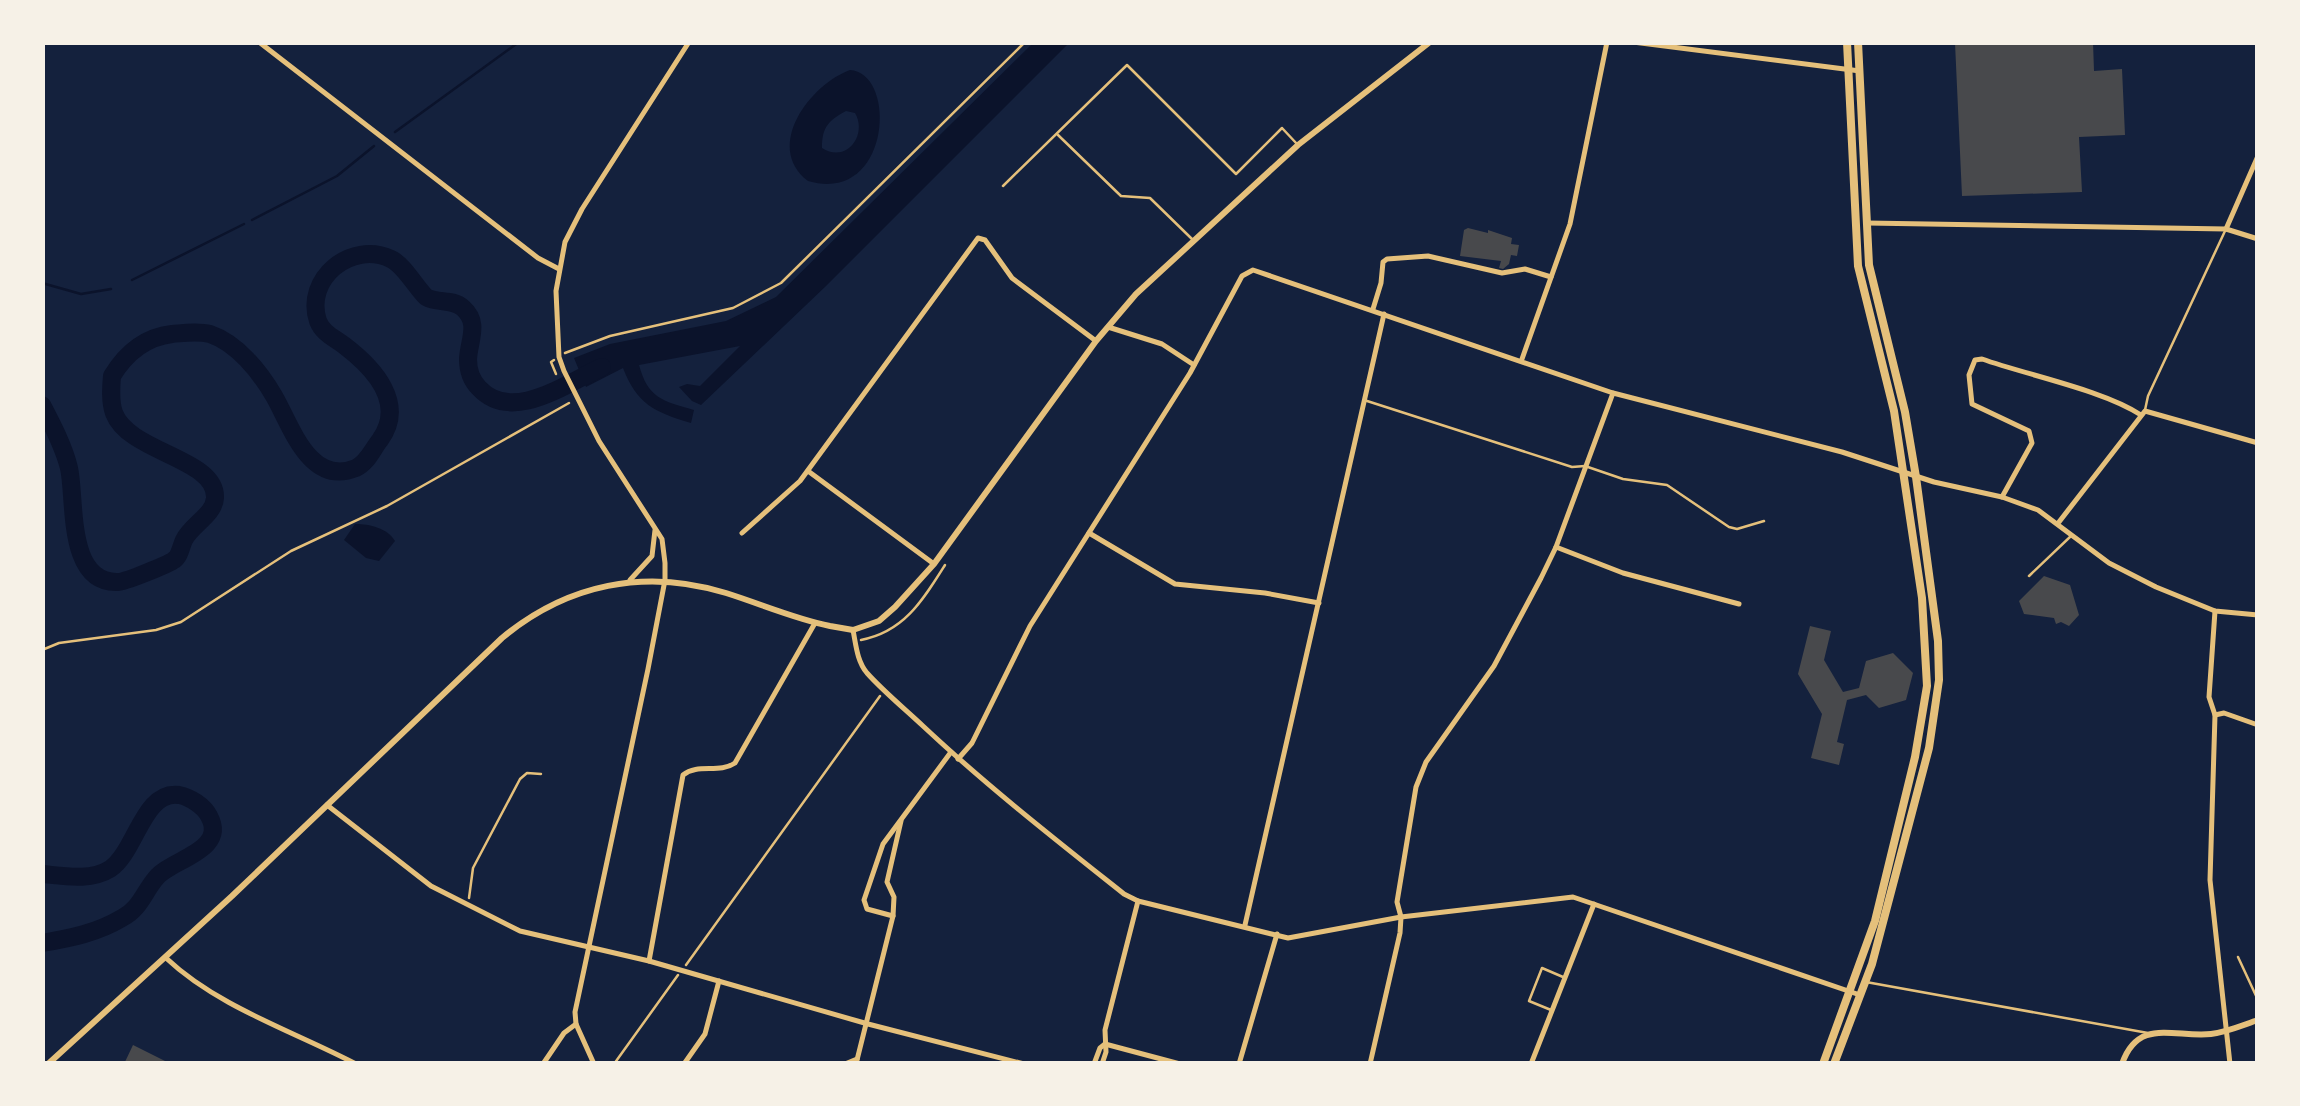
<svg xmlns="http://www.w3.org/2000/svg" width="2300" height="1106" font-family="'Archivo Narrow',sans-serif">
<rect width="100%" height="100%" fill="#14213d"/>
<!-- water -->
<g fill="#0b132b" fill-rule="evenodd">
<path d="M 1033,43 L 1069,43 L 826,286 L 701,405 L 692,401 L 679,387 L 687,384 L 700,386 L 740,346 L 639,365 C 648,398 662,401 694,410 L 691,423 C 654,412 637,404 623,368 L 586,387 L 574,358 L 610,344 L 726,321 L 776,297 Z"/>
<path d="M 850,70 C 898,73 891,205 808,181 C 763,146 811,84 850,70 ZM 846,111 L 855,113 C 868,135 846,164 822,148 C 822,127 828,121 846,111 Z"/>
<path d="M 355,524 C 370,524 387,528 395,541 L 379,561 L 366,558 L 344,540 Z"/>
</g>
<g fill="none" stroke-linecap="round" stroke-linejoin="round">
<!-- stream -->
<g stroke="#0b132b" stroke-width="2.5">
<polyline points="395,132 519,42"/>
<polyline points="252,220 337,176 374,146"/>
<polyline points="132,280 244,224"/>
<polyline points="42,283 81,294 111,289"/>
</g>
<!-- river -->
<g stroke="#0b132b" stroke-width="18">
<path d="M 42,405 C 52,424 64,447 69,468 C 76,499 66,584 118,582 C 125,582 169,564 174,560 C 180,556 181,546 184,540 C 191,525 214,515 215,498 C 217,458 129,453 114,413 C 110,402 111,388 112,376 C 126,353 146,337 172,334 C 185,333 197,331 210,334 C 237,343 260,372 274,396 C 291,425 309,487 356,468 C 368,462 372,450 380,440 C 406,404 375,369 345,346 C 335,338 323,334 318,321 C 304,279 351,240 391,259 C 404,265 415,286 426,297 C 438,304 452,298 463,308 C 480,323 469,340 468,359 C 468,370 472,381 479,388 C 512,424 567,383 602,367"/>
<path d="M 42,874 C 64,876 91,881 110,869 C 136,852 143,790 179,795 C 190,797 204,806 209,816 C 228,851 171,859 156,878 C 144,892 140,909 122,918 C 97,933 71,938 42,943"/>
</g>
</g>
<!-- building -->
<g fill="#48494c">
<polygon points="2093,42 2094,71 2122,69 2125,135 2079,137 2082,192 1962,196 1955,43"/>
<polygon points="1468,228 1488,233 1488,230 1512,238 1511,244 1519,245 1517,256 1511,255 1509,264 1503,269 1499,268 1501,261 1460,256 1464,230"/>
<polygon points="2044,576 2070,585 2079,615 2069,626 2061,622 2056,624 2054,618 2024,614 2019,601"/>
<polygon points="1810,626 1831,631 1824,660 1843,692 1859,688 1866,661 1893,653 1913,673 1906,700 1879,708 1866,695 1847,700 1837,742 1844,744 1839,765 1811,758 1822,714 1798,674"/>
<polygon points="133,1045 171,1064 124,1064"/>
</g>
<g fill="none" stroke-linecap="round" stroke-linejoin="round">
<!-- path -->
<g stroke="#e5c07b" stroke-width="2.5">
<polyline points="565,353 610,336 733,308 781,283 1025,42"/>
<polyline points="554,360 551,362 556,374"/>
<path d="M 861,640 C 904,632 923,600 945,565"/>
<polyline points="42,650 59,643 156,630 181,622 291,551 387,506 569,403"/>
<polyline points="469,898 473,868 520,779 527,773 541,774"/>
<polyline points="2238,957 2258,1000"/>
<polyline points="686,965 880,696"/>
<polyline points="614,1064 678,975"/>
</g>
<!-- service -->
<g stroke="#e5c07b" stroke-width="2.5">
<polyline points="1058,135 1121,196 1150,198 1193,240"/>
<polyline points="1003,186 1127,65 1236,174 1282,128 1297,144"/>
<polyline points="1364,400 1572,467 1585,466 1623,479 1667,485 1729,527 1737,529 1764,521"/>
<polyline points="2145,410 2148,396 2225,231"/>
<polyline points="2029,576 2071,536"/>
<polyline points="1866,982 2148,1033"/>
<polyline points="1551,1010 1529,1001 1542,968 1563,977"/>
</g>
<!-- minor -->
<g stroke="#e5c07b" stroke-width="5">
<polyline points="259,42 538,258 559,269"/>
<polyline points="1633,42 1860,71"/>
<polyline points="1867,223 2226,229 2258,239"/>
<polyline points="2226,229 2258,156"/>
<polyline points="1373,309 1381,283 1383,262 1387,259 1428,256 1502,273 1525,269 1551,277"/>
<polyline points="1108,327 1162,344 1194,365"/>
<polyline points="1522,359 1570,224 1607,42"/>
<polyline points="808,471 934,564"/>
<path d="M 2002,497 L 2032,443 L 2029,431 L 1972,404 L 1969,375 L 1975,360 L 1982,359 C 2027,375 2103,390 2141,415"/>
<polyline points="2059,522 2145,411 2258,443"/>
<polyline points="742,533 800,481 978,238 985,240 1012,278 1096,341"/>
<polyline points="1089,533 1175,584 1265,593 1319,603"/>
<polyline points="1556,547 1623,573 1739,604"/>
<polyline points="630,580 652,556 655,530"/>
<polyline points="2215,611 2209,697 2215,715 2210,880 2230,1064"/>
<path d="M 853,630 C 856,645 857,661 867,673 C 884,692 905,709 923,726 C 987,786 1056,840 1124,894 L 1138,901 L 1288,938 L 1401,917 L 1573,897 L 1860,995"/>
<polyline points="2215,715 2224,713 2258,725"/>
<polyline points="958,759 972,743 1030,626 1190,373 1242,276 1253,270 1613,393 1842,452 1934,482 2002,497 2038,510 2109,563 2156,587 2215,611 2258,615"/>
<polyline points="327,805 431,886 520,931 649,961 868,1024 1024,1064"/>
<polyline points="893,916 867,909 864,900 883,844 951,752"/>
<polyline points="1245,925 1384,314"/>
<path d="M 166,958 C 218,1007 293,1031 356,1064"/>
<path d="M 649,961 L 683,775 C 698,763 719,774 735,763 L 815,623"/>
<polyline points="1105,1044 1180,1064"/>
<polyline points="543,1064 564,1033 576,1024"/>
<polyline points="594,1064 576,1024 575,1012 648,669 665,580 665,563 662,539 599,441 564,371 559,357 556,291 565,242 582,209 689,42"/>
<polyline points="684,1064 705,1034 719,981"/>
<polyline points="845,1064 857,1059"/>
<polyline points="856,1064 893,916 894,897 887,882 901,821"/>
<polyline points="1094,1064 1100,1048 1105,1044"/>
<polyline points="1102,1064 1106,1052 1105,1030 1138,901"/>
<polyline points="1239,1064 1277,934"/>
<polyline points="1370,1064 1400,933 1401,917 1397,902 1416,787 1426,762 1494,666 1541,578 1556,547 1613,393"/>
<polyline points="1531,1064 1594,904"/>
</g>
<!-- secondary -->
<g stroke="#e5c07b" stroke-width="6">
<path d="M 48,1064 L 232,896 L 502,638 C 567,584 645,568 726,593 C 761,604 795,619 830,626 L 853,630 L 879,621 L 895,607 L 934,564 L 1096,341 L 1136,294 L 1298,145 L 1430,42"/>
<path d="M 2122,1064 C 2138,1017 2175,1038 2211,1034 C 2227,1032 2243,1025 2258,1020"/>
</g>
<!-- primary -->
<g stroke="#e5c07b" stroke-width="8">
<polyline points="1823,1064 1875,921 1915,757 1927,686 1922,598 1894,411 1858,266 1847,42"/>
<polyline points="1834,1064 1872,964 1929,748 1939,680 1938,641 1916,477 1905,412 1869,265 1858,42"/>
</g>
</g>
<!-- border -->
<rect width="2300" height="1106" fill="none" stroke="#f6f1e7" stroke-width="90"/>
</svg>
